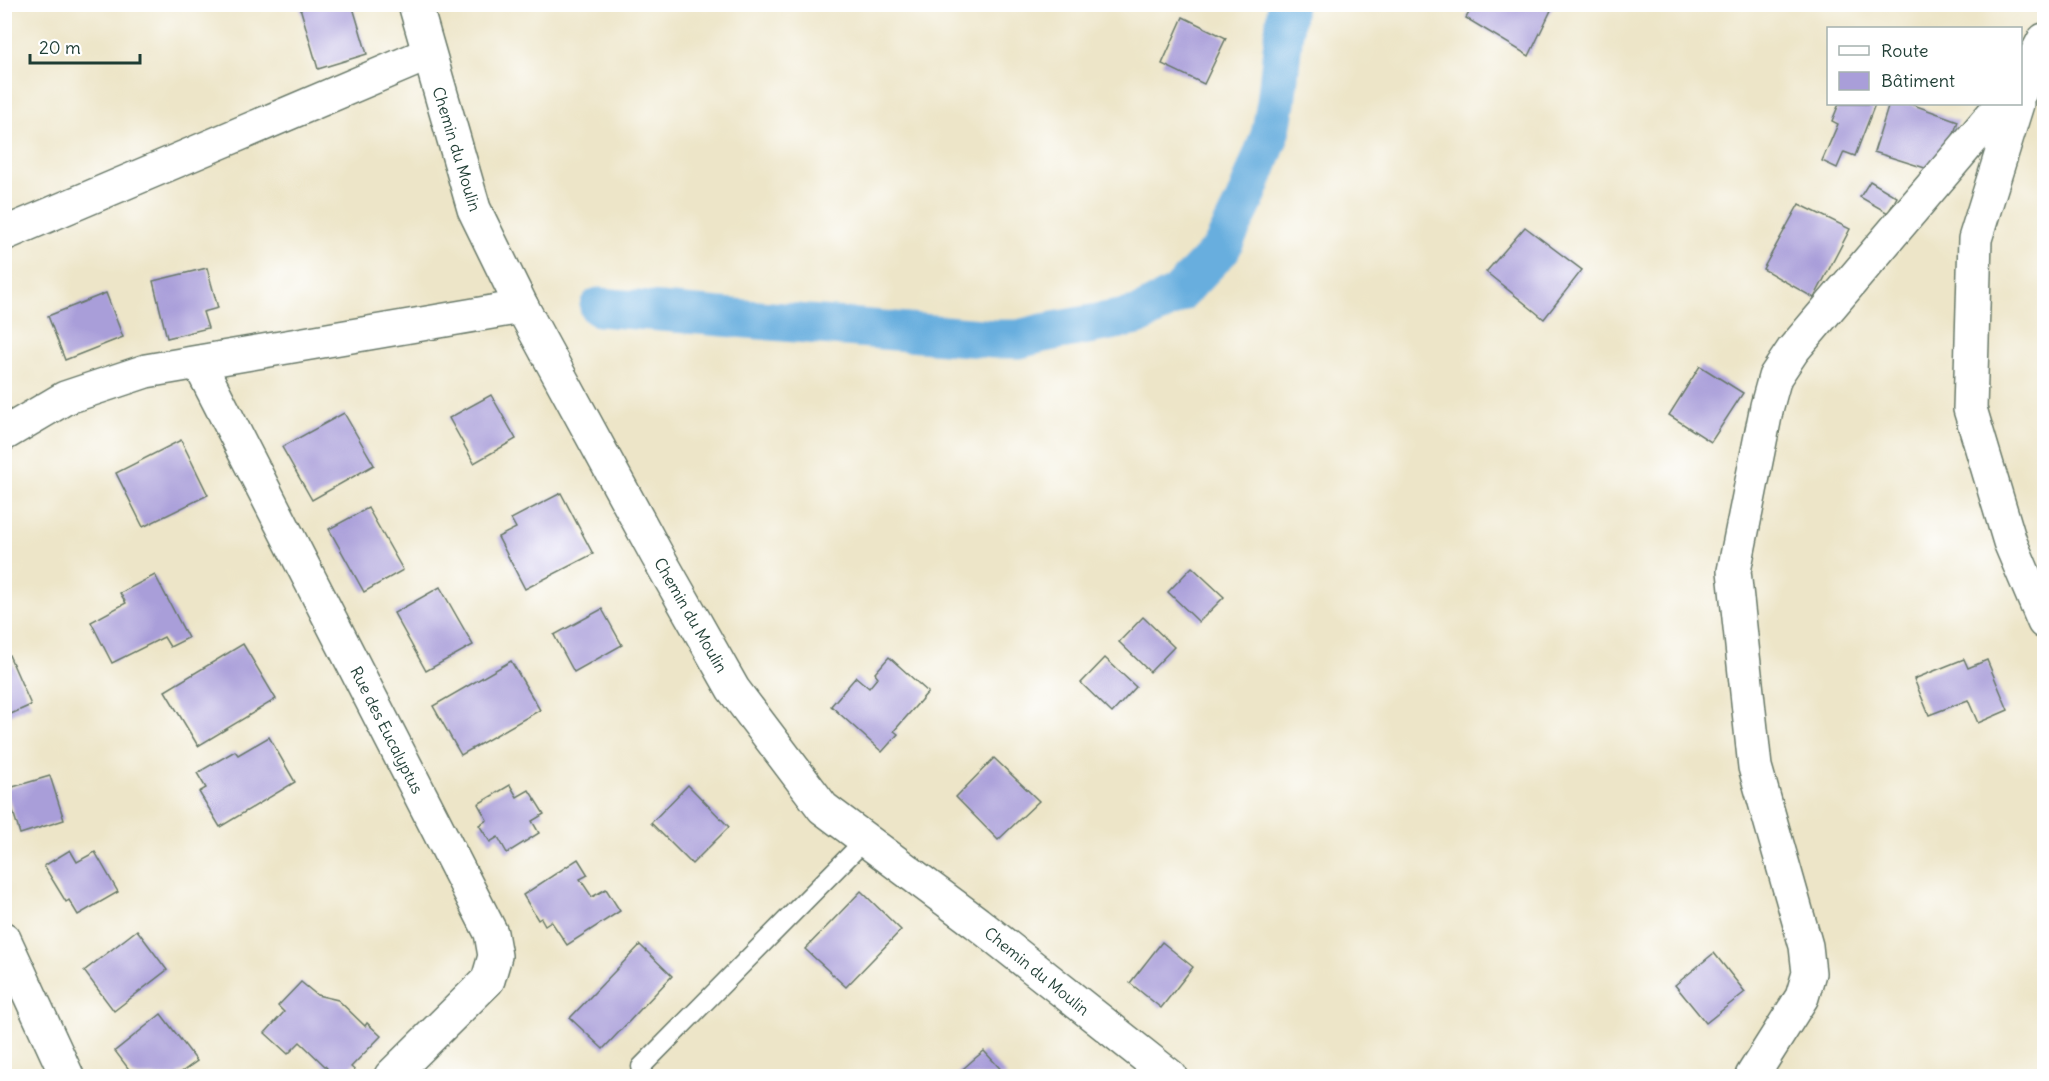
<svg xmlns="http://www.w3.org/2000/svg" width="2049" height="1081" font-family="Delius,sans-serif">
<rect width="100%" height="100%" fill="#fff"/>
<filter id="ink" filterUnits="userSpaceOnUse"><feTurbulence type="fractalNoise" baseFrequency=".0167" numOctaves="2"/><feDisplacementMap in="SourceGraphic" scale="12" xChannelSelector="R" yChannelSelector="G"/><feConvolveMatrix kernelMatrix="1 2 1 2 8 2 1 2 1" color-interpolation-filters="sRGB"/></filter>
<filter id="wash" filterUnits="userSpaceOnUse"><feTurbulence type="fractalNoise" baseFrequency=".008" numOctaves="4" result="noise"/><feDisplacementMap in="SourceGraphic" scale="24" xChannelSelector="R" yChannelSelector="G"/><feGaussianBlur stdDeviation="1.35" result="paint"/><feColorMatrix in="noise" values="0 0 0 0 0 0 0 0 0 0 0 0 0 0 0 0 0 1.4 0 .05"/><feComposite in="paint" operator="in"/></filter>
<g filter="url(#wash)">
<rect width="100%" height="100%" fill="#ede5c8"/>
<g fill="none" stroke-linecap="round" stroke-linejoin="round">
<!-- canal -->
<polyline stroke="#67aede" stroke-width="39" points="599,307 994,339 1019,339 1043,333 1137,316 1178,294 1221,249 1245,200 1270,135 1276,103 1287,4"/>
</g>
<g id="blocks">
<!-- building -->
<g fill="#a99ed9">
<polygon points="299,4 352,4 367,54 318,69"/>
<polygon points="1474,4 1554,4 1529,56 1466,18"/>
<polygon points="1183,17 1226,38 1204,84 1162,64"/>
<polygon points="1839,104 1875,104 1855,156 1844,152 1837,168 1822,161 1838,124 1832,121"/>
<polygon points="1889,104 1911,104 1958,121 1941,173 1874,152"/>
<polygon points="1870,181 1897,197 1888,213 1860,197"/>
<polygon points="1799,204 1850,229 1814,298 1763,269"/>
<polygon points="1525,227 1582,270 1544,319 1486,272"/>
<polygon points="207,268 218,308 203,312 208,328 167,338 153,281"/>
<polygon points="106,293 123,337 65,360 48,316"/>
<polygon points="1700,366 1743,393 1711,442 1669,415"/>
<polygon points="491,395 516,439 474,463 449,418"/>
<polygon points="344,413 374,465 312,500 282,447"/>
<polygon points="181,440 208,495 143,527 116,473"/>
<polygon points="561,493 593,554 525,589 498,537 516,528 511,519"/>
<polygon points="368,508 403,570 364,592 329,529"/>
<polygon points="1192,567 1224,597 1199,622 1168,592"/>
<polygon points="155,575 188,638 170,647 164,637 112,663 91,622 126,603 120,593"/>
<polygon points="440,587 473,645 426,671 394,613"/>
<polygon points="602,609 622,645 574,672 554,635"/>
<polygon points="1143,617 1174,647 1150,672 1119,642"/>
<polygon points="243,644 276,699 198,746 165,691"/>
<polygon points="9,655 31,705 4,717 4,657"/>
<polygon points="889,657 928,692 894,731 898,734 882,752 831,706 856,677 869,688 878,677 875,673"/>
<polygon points="1105,658 1136,687 1112,713 1081,683"/>
<polygon points="1964,659 1968,668 1987,660 2008,710 1978,723 1968,700 1929,715 1914,679"/>
<polygon points="511,661 540,710 461,755 433,706"/>
<polygon points="269,737 295,782 220,827 199,792 206,788 197,773 235,751 238,755"/>
<polygon points="994,758 1039,801 998,840 956,797"/>
<polygon points="50,776 64,820 20,834 6,789"/>
<polygon points="510,785 517,797 529,790 544,814 532,821 539,833 507,853 498,837 490,842 479,825 487,820 478,804"/>
<polygon points="688,785 729,827 692,864 651,823"/>
<polygon points="70,850 77,862 95,852 118,892 78,915 69,900 66,902 44,866"/>
<polygon points="578,859 588,875 580,879 592,897 606,889 620,911 567,945 551,921 545,925 541,918 538,920 523,895"/>
<polygon points="861,891 901,930 846,987 805,949"/>
<polygon points="137,930 167,970 114,1011 84,971"/>
<polygon points="1162,942 1193,967 1161,1008 1130,983"/>
<polygon points="640,945 672,976 603,1049 570,1018"/>
<polygon points="1714,953 1745,992 1706,1023 1675,985"/>
<polygon points="301,982 317,995 338,1000 365,1026 367,1023 381,1036 351,1067 360,1075 358,1076 319,1076 327,1068 300,1042 288,1054 265,1033 284,1012 278,1006"/>
<polygon points="161,1014 197,1061 176,1076 134,1076 115,1051"/>
<polygon points="984,1051 1007,1076 955,1076 973,1060"/>
</g>
</g>
</g>
<g filter="url(#ink)">
<use href="#blocks" fill-opacity="0" stroke="#677868" stroke-width="1.5"/>
<g fill="none" stroke-linecap="round" stroke-linejoin="round">
<defs>
<polyline id="service" points="641,1067 865,840"/>
<g id="minor">
<polyline points="415,4 474,209 522,307 657,555 733,689 823,808 977,923 1170,1076"/>
<polyline points="2020,92 2025,76 2044,40"/>
<polyline points="2017,104 1975,239 1970,409 2010,542 2044,622"/>
<polyline points="4,234 428,54"/>
<polyline points="199,363 491,933 495,956 488,980 391,1076"/>
<polyline points="4,434 65,398 146,371 522,307"/>
<polyline points="4,939 67,1076"/>
<polyline points="1752,1076 1802,997 1809,973 1806,946 1755,767 1734,571 1767,406 1775,377 1793,350 2002,104"/>
</g>
</defs>
<!-- service casing -->
<use href="#service" stroke="#677868" stroke-width="21"/>
<!-- minor casing -->
<use href="#minor" stroke="#677868" stroke-width="36"/>
<!-- service -->
<use href="#service" stroke="#fff" stroke-width="18"/>
<!-- minor -->
<use href="#minor" stroke="#fff" stroke-width="33"/>
</g>
</g>
<g text-anchor="middle" stroke-width="5" stroke-linejoin="round" paint-order="stroke">
<!-- street labels -->
<g font-size="16" fill="#1f3d34" stroke="#fff">
<text transform="translate(457 149) rotate(73)" y="6">Chemin du Moulin</text>
<text transform="translate(691 615) rotate(60)" y="6">Chemin du Moulin</text>
<text transform="translate(387 730) rotate(63)" y="6">Rue des Eucalyptus</text>
<text transform="translate(1037 971) rotate(39)" y="6">Chemin du Moulin</text>
</g>
</g>
<!-- margin -->
<rect width="2049" height="1081" fill="none" stroke="#fff" stroke-width="24"/>
<!-- legend -->
<rect x="1827" y="27" width="195" height="78" fill="#ffffff" stroke="#a5b1ae" stroke-width="1.5"/>
<rect x="1839" y="46" width="30" height="9" fill="#ffffff" stroke="#a5b1ae" stroke-width="1.5"/>
<text x="1881" y="57" font-size="18" fill="#1f3d34">Route</text>
<rect x="1839" y="72" width="30" height="18" fill="#a99ed9" stroke="#a5b1ae" stroke-width="1.5"/>
<text x="1881" y="87" font-size="18" fill="#1f3d34">Bâtiment</text>
<!-- scale -->
<path d="M30 54v9h110v-9" fill="none" stroke="#1f3d34" stroke-width="3"/>
<text x="39" y="54" font-size="18" fill="#1f3d34" stroke="#ffffff" stroke-width="4.5" paint-order="stroke">20 m</text>
</svg>
